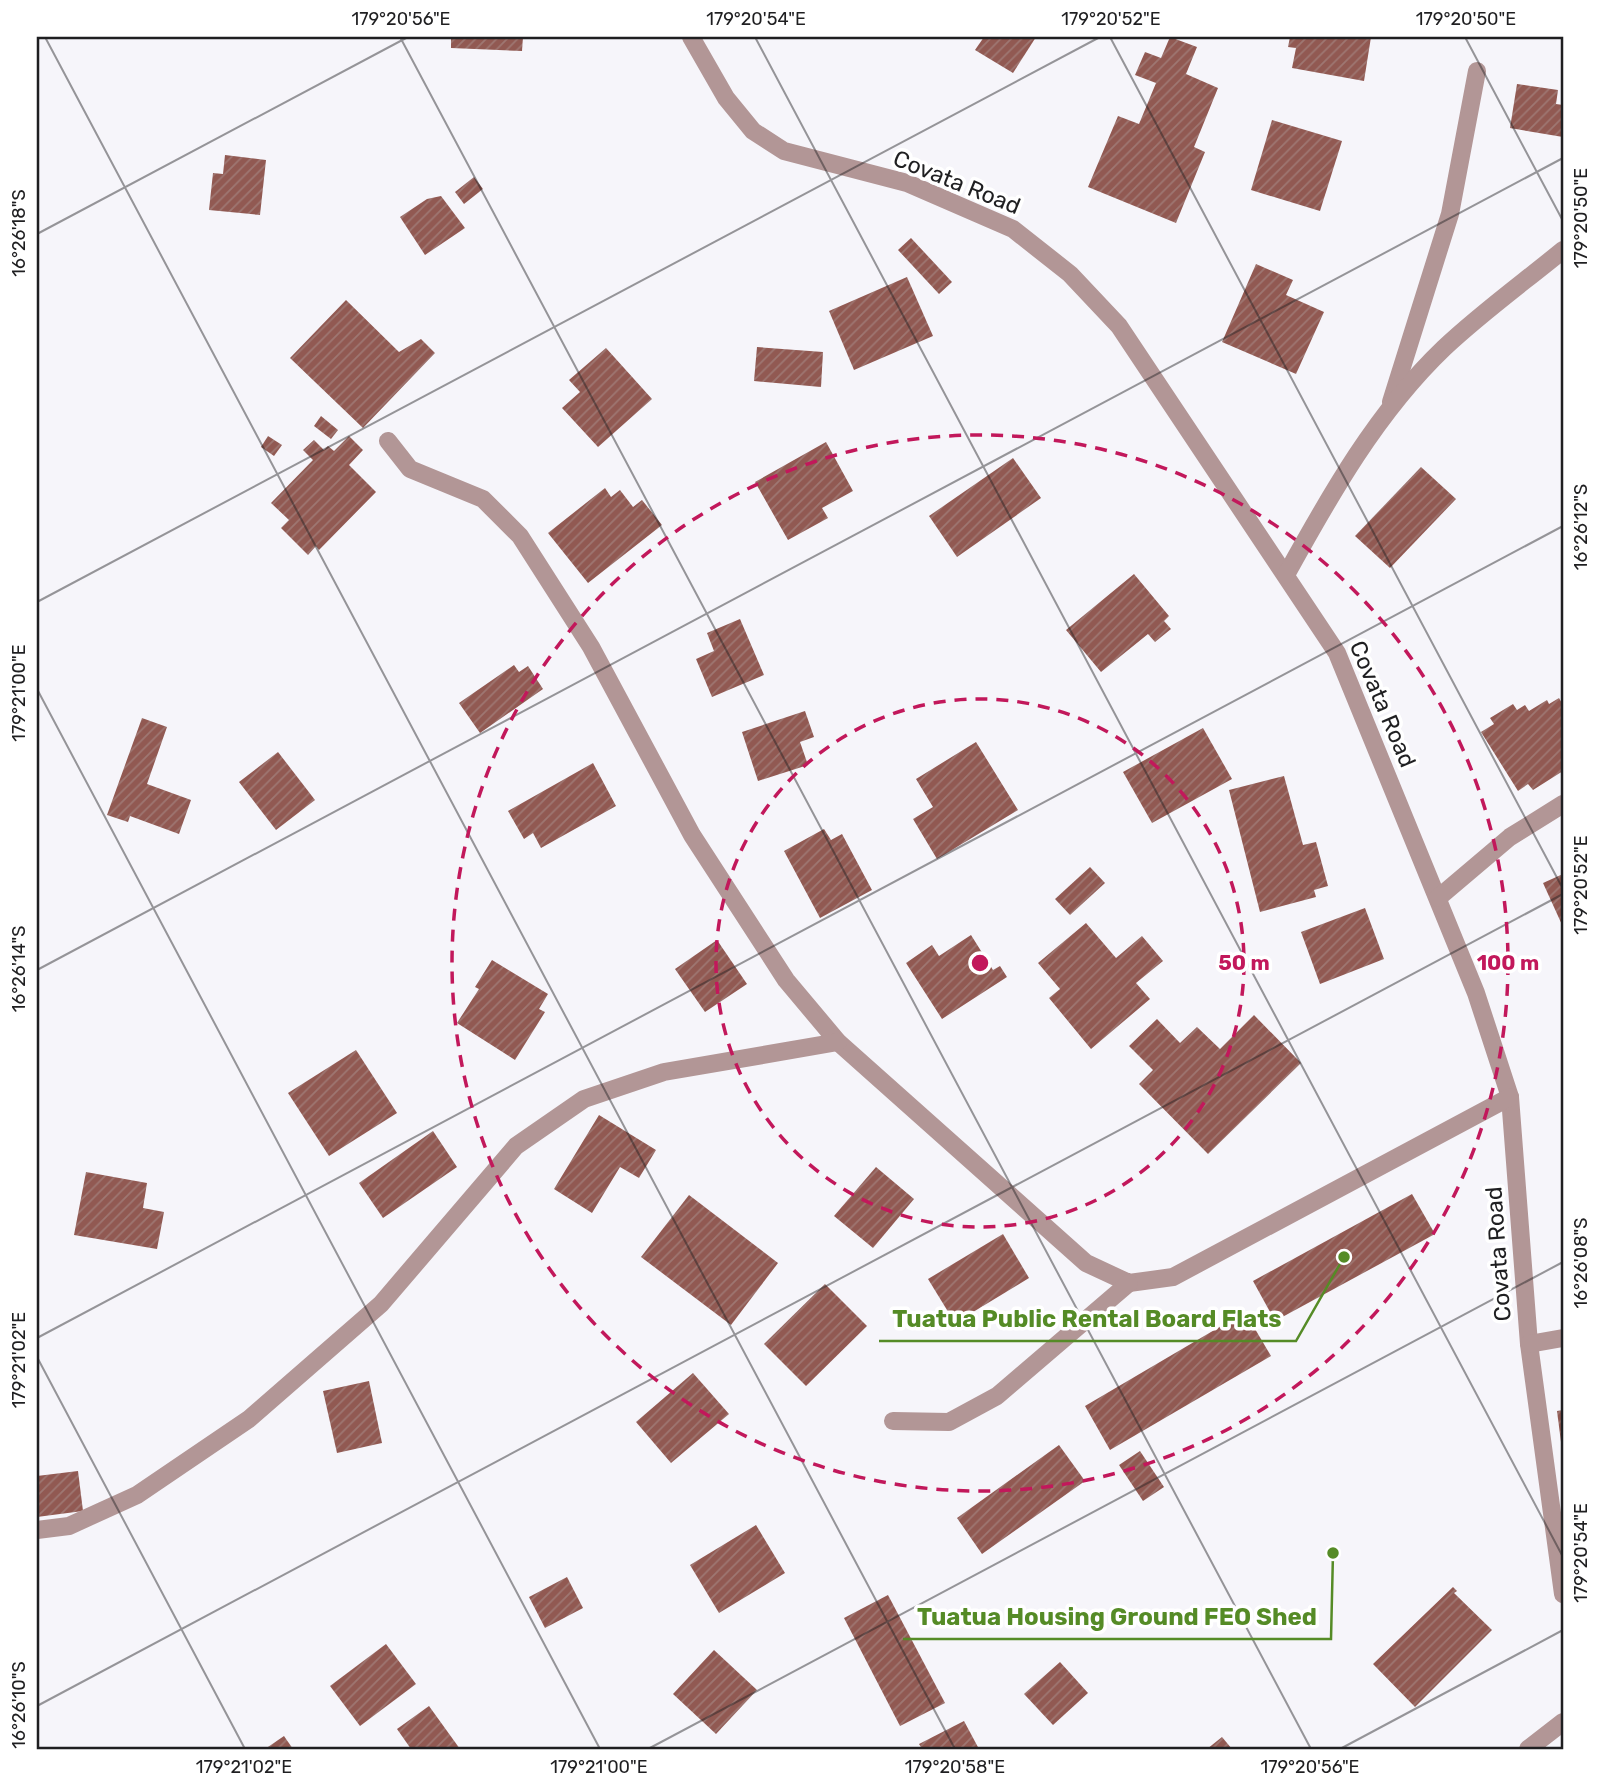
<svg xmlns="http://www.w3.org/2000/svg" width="1600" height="1786" font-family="Rubik,sans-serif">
<defs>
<pattern id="building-hatch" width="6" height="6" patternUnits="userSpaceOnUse" patternTransform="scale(1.75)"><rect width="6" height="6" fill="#915952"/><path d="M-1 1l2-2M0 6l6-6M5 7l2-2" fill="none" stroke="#9e7772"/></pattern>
</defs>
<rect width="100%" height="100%" fill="#f6f5fa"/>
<!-- building -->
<g fill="url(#building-hatch)">
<polygon points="451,37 523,37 522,51 451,48"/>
<polygon points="984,37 1036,37 1013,73 975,50"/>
<polygon points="1170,37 1197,47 1186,74 1218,88 1194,147 1205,152 1176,223 1088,187 1118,116 1139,124 1156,83 1135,75 1145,52 1161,58"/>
<polygon points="1290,37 1371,37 1364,81 1292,68 1296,48 1288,47"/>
<polygon points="1517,84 1558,90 1556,104 1563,105 1563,137 1510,128"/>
<polygon points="1272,120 1342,141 1320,211 1251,190"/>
<polygon points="225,155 266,160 260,215 209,210 213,173 223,174"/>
<polygon points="474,177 483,189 464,204 455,192"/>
<polygon points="441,196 465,228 425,255 400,217 427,199"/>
<polygon points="911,238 952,282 939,294 898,250"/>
<polygon points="1256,264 1293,280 1286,295 1324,312 1296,374 1222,342"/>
<polygon points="907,277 933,336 854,370 829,311"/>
<polygon points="346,300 399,352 421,339 435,353 363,428 290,358"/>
<polygon points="757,347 823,352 821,387 754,381"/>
<polygon points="606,348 652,399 598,447 562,408 580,392 569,380"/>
<polygon points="321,416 338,430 331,439 314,426"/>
<polygon points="268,436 282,445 274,456 261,447"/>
<polygon points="349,436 363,450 349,465 376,492 319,550 316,546 308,555 281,528 289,520 271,503 313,460 303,450 314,440 324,450 328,446 334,451"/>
<polygon points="826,442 853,491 822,508 828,518 788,540 755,482"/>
<polygon points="1013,458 1041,498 957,557 929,516"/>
<polygon points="1421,467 1456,499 1390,568 1355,536"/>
<polygon points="605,488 611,497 620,490 633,507 642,500 662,525 588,583 548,533"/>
<polygon points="1134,574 1169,616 1164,621 1171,629 1155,642 1148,634 1101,672 1066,630"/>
<polygon points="740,619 764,675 712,697 696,659 714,651 707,633"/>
<polygon points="514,665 519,672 528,666 543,689 480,733 459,703"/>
<polygon points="1559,698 1563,705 1563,771 1533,790 1528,784 1518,791 1481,732 1494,724 1490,718 1513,704 1517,710 1525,705 1529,711 1547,700 1549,704"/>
<polygon points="805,711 814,737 800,742 808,765 758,781 742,732"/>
<polygon points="142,718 167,727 147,784 191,800 179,834 130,816 128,822 107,815"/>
<polygon points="1203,728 1232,779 1152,823 1123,772"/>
<polygon points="976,742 1018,810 937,859 913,819 933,807 916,779"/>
<polygon points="278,752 315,800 276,830 239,782"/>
<polygon points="593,763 616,806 541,848 533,833 524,839 508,811"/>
<polygon points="1284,776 1303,845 1316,842 1328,886 1314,890 1316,897 1260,912 1229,790"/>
<polygon points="824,829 831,840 842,834 872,890 820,918 784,851"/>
<polygon points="1090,867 1105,883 1070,915 1055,899"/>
<polygon points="1563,874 1563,927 1543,883"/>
<polygon points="1365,908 1384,959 1320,984 1301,932"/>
<polygon points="1086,923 1116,958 1142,936 1163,961 1136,983 1150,999 1091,1049 1049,998 1060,989 1038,963"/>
<polygon points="971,935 993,970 1000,966 1007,977 942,1019 906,963 932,945 939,956"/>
<polygon points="717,940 747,984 705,1012 675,969"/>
<polygon points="492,960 548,994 539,1009 545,1012 515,1060 457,1023 479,989 475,987"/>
<polygon points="1254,1015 1301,1063 1208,1154 1139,1084 1153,1070 1129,1046 1157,1019 1180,1043 1197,1027 1220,1049"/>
<polygon points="356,1050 397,1113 329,1156 288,1093"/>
<polygon points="599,1115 656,1150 639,1178 620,1167 592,1213 554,1189"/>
<polygon points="433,1131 457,1167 383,1218 359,1183"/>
<polygon points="876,1167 914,1199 873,1248 834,1216"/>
<polygon points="86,1172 147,1183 143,1208 164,1212 157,1249 74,1235"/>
<polygon points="1412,1194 1435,1234 1275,1321 1253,1281"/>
<polygon points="689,1195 778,1263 731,1325 641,1257"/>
<polygon points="1003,1234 1029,1278 955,1323 928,1279"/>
<polygon points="825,1284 867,1326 806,1386 764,1344"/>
<polygon points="1245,1312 1271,1356 1110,1450 1085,1406"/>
<polygon points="693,1373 729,1414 671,1463 636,1422"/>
<polygon points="369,1381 382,1443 337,1453 323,1391"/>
<polygon points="1563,1410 1563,1442 1561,1442 1557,1411"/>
<polygon points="1059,1445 1085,1481 982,1554 957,1518"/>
<polygon points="1140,1451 1164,1487 1143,1501 1119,1465"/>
<polygon points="78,1471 83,1511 37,1517 37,1476"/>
<polygon points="756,1525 785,1573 719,1613 690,1565"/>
<polygon points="567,1577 583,1608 545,1628 529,1597"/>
<polygon points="1453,1587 1457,1591 1454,1593 1492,1630 1415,1707 1373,1664"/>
<polygon points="888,1595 945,1703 900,1726 844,1618"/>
<polygon points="386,1644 416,1684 360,1726 330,1686"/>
<polygon points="714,1650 757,1690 716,1734 673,1694"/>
<polygon points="1060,1662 1088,1693 1053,1725 1024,1694"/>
<polygon points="429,1706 460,1749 411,1749 397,1729"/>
<polygon points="964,1721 979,1749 922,1749 919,1744"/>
<polygon points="284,1736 293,1749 265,1749"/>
<polygon points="1222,1737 1232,1749 1207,1749"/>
</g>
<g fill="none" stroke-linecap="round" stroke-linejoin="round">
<!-- minor -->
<g stroke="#b29696" stroke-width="18">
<polyline points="691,37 726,98 753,131 784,151 907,183 1013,229 1070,274 1119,326 1337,653 1476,993 1510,1097 1529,1344 1563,1594"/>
<polyline points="1391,402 1450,214 1477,71"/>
<polyline points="388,441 410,469 483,499 520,536 591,647 692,835 786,980 838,1042 1086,1263 1129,1283 1173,1277 1510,1097"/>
<path d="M 1286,575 C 1330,495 1377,412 1444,348 C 1481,313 1524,282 1563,250"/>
<polyline points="1438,898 1510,837 1563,804"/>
<polyline points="1529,1344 1563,1338"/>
<polyline points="893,1421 949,1422 997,1396 1129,1283"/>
<polyline points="37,1530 69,1526 137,1495 249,1419 381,1304 516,1146 584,1099 664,1072 838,1042"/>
<polyline points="1528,1749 1563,1722"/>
</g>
</g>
<!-- ticks -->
<path fill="none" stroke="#1f1f21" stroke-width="2" stroke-opacity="0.45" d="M 45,37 L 955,1749M 400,37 L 1311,1749M 755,37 L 1563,1557M 1110,37 L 1563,889M 1465,37 L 1563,221M 37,234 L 408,37M 37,602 L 1100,37M 37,689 L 600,1749M 37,970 L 1563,158M 37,1338 L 1563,526M 37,1357 L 245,1749M 37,1706 L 1563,894M 648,1749 L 1563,1262M 1340,1749 L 1563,1630"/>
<!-- distance rings -->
<g fill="none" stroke="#c2185b" stroke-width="3.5" stroke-dasharray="12 9">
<circle cx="980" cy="963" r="264"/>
<circle cx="980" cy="963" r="528"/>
</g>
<g text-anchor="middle" stroke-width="7" stroke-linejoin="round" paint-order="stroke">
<!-- street labels -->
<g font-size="23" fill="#1f1f21" stroke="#fff">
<text transform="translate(957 182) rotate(22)" y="8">Covata Road</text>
<text transform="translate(1383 704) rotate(67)" y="8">Covata Road</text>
<text transform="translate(1498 1254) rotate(-94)" y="8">Covata Road</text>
</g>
</g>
<circle cx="980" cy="963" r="10" fill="#c2185b" stroke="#fff" stroke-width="3.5"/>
<g font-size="21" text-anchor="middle" font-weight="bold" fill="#c2185b" stroke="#fff" stroke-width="7" stroke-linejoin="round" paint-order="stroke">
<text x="1244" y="970">50 m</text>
<text x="1508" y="970">100 m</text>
</g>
<!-- callouts -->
<path fill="none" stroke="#558b26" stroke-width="2.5" d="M1344 1257L1296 1341H879M1333 1553L1331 1639H903"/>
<g fill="#558b26" stroke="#fff" stroke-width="2.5">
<circle cx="1344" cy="1257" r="7"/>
<circle cx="1333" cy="1553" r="7"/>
</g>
<g font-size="24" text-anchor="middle" font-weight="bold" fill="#558b26" stroke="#fff" stroke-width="7" stroke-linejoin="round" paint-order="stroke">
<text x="1087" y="1327">Tuatua Public Rental Board Flats</text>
<text x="1117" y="1625">Tuatua Housing Ground FEO Shed</text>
</g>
<!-- border -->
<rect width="1600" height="1786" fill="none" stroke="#ffffff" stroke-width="77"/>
<rect x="38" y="38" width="1524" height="1710" fill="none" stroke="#1f1f21" stroke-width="2.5"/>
<g font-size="18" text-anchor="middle" fill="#1f1f21">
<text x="401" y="25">179°20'56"E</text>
<text x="756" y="25">179°20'54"E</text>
<text x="1111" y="25">179°20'52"E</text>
<text x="1466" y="25">179°20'50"E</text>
<text transform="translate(1581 218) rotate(-90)" y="6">179°20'50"E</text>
<text transform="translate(19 233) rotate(-90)" y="6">16°26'18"S</text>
<text transform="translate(1581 527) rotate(-90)" y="6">16°26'12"S</text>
<text transform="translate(19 693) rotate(-90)" y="6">179°21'00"E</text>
<text transform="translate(1581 885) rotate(-90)" y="6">179°20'52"E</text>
<text transform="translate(19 969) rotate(-90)" y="6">16°26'14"S</text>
<text transform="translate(1581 1263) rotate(-90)" y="6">16°26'08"S</text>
<text transform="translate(19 1360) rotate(-90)" y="6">179°21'02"E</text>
<text transform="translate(1581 1553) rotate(-90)" y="6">179°20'54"E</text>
<text transform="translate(19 1705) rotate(-90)" y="6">16°26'10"S</text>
<text x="244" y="1773">179°21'02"E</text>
<text x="599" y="1773">179°21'00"E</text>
<text x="955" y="1773">179°20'58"E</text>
<text x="1310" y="1773">179°20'56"E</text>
</g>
</svg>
